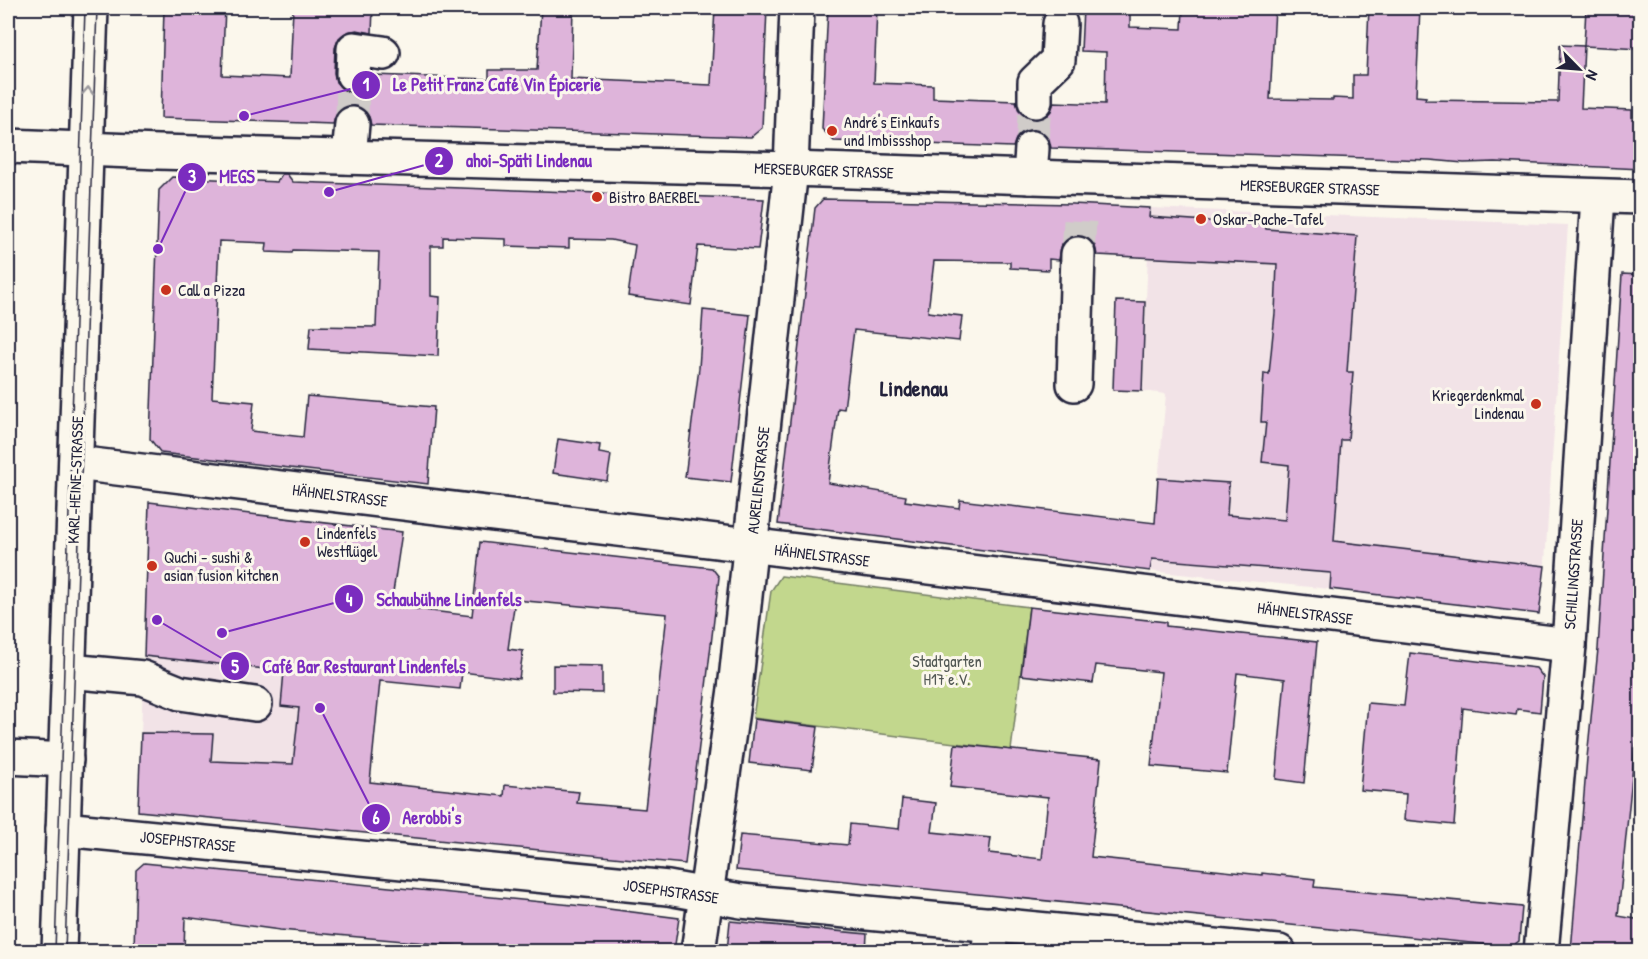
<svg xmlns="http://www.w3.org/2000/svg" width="1648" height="959" font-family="'Patrick Hand',sans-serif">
<rect width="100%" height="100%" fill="#fbf7ec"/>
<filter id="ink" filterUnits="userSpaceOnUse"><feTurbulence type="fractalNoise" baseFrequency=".0167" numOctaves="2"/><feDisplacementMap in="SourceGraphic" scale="12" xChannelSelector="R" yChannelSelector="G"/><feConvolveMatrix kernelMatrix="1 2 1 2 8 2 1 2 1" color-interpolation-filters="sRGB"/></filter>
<g filter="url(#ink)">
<!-- built -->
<g fill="#f2e3e7">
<polygon points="1150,208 1568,225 1545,562 1539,614 1330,589 1150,571 1166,394 1142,391"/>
<polygon points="144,656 380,681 365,833 138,811"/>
</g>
<!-- green -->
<polygon fill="#c2d78d" stroke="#727c64" stroke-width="1.5" points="781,576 1029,607 1011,750 753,718 771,591"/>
<!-- building -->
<g fill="#deb4da" stroke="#22223b" stroke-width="1.5" fill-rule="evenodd">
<polygon points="164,8 225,8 222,75 290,78 293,8 373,8 372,33 357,30 347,32 339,38 335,48 334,73 336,82 343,89 353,93 361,91 368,84 372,75 489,79 489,70 537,70 541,8 573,8 571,79 711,85 715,8 767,8 762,128 751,137 371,125 369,117 363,109 353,105 345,107 337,113 333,124 161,118"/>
<polygon points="828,8 877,8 874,83 933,85 933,98 1016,101 1019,111 1026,117 1034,120 1045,117 1051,111 1054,102 1105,104 1106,52 1081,51 1083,8 1130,8 1130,27 1182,29 1183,8 1275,8 1270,99 1333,100 1333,98 1353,99 1353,75 1366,75 1369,8 1420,8 1416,96 1426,97 1425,100 1558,102 1560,45 1584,46 1581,108 1632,110 1632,119 1641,120 1641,169 1495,162 1464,163 1430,160 1051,148 1049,139 1043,133 1033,129 1023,131 1017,137 1013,147 834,141 822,129"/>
<polygon points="1586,8 1641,8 1641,49 1584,46"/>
<polygon points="282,174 287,174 293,182 764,199 758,249 698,246 691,305 628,296 635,245 611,240 569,239 569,248 506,246 506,239 443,237 443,246 431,246 431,296 440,297 438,356 309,349 311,326 376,327 379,252 293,250 292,253 266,252 267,243 219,241 212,398 254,402 251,431 303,437 307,396 434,407 428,484 161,453 150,439 159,190 172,177 277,182"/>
<path d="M 823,199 L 1072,204 L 1150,208 L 1149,217 L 1265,225 L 1266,229 L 1357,236 L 1347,372 L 1353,372 L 1348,440 L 1341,440 L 1334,541 L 1545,566 L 1539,614 L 1330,589 L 1331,573 L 1152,559 L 1150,571 L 778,524 L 815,208 ZM 1078,235 L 1088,238 L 1095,246 L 1097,255 L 1277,264 L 1275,313 L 1269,374 L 1264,373 L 1261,422 L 1266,422 L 1262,462 L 1289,465 L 1285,520 L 1227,515 L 1229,483 L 1158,478 L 1155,523 L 960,500 L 959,508 L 905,501 L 906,496 L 828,483 L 838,408 L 844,409 L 854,330 L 959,341 L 962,316 L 928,312 L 934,261 L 1010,262 L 1010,268 L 1049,270 L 1049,259 L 1059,260 L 1062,244 L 1069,238 Z"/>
<polygon points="1622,274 1641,275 1641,687 1618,916 1641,920 1641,951 1571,951 1587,758 1598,649"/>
<polygon points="1116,301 1145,302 1142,391 1113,390"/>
<polygon points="703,310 750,315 731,482 685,477 699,368"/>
<polygon points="558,439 600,445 599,453 611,455 607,481 553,473"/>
<path d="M 149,502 L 402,532 L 391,606 L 472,616 L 480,542 L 712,568 L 719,577 L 685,864 L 138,811 L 141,733 L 213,734 L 211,761 L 293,764 L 299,708 L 281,706 L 284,671 L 144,656 ZM 515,600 L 667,614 L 645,809 L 577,803 L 579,792 L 505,785 L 504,796 L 370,782 L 380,681 L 460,689 L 462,672 L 519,679 L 523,651 L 508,649 Z"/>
<polygon points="1029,607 1166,622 1166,626 1317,642 1304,783 1276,779 1285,679 1237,673 1227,773 1151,766 1161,672 1096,665 1093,683 1021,675"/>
<polygon points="1410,653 1536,668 1543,677 1540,712 1517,709 1516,715 1463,708 1454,825 1404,820 1406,794 1360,790 1368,703 1404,706"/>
<polygon points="553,665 602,666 602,693 553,692"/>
<polygon points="754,719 818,727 812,770 749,763"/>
<polygon points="955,744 1101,759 1091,857 1262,875 1262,873 1315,879 1314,887 1522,907 1519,941 1511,947 736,870 740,835 848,845 850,824 899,829 902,799 936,803 932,832 991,838 989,853 1042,859 1048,797 950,787"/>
<polygon points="144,863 593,907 679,918 674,951 517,951 280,930 185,917 184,951 134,950 136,870"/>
<polygon points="730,921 867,934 866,951 727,951"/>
</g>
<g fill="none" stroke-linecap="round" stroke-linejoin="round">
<!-- minor-tunnel -->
<g stroke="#d0ccc9" stroke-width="33" stroke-dasharray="33 16" stroke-linecap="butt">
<polyline points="352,124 353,74"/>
<polyline points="1032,148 1035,101"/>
<polyline points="1078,254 1081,205"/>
</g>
<defs>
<g id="minor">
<polyline points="353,74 354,49 383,53"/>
<polyline points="1035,101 1035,82 1058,60 1060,24"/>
<polyline points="8,146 158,152 791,169 1640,197"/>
<polyline points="349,157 352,124"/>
<polyline points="1030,177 1032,148"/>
<polyline points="1074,384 1078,254"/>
<polyline points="76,463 1569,645"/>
<polyline points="69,671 143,678 180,693 255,704"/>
<polyline points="8,757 66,760"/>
<polyline points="63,829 668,888 741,901 1279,952"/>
<polyline points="59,952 91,8"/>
<polyline points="698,952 735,689 791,169 797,8"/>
<polyline points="989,952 991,924"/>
<polyline points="1541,952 1569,645 1598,197"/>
</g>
</defs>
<!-- minor casing -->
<use href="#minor" stroke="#22223b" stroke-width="38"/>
<!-- minor -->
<use href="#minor" stroke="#fbf7ec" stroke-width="33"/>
<!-- tram -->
<g stroke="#22223b" stroke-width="1.5">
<polyline points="55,952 85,8"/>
<polyline points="65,952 97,8"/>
</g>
</g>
<!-- one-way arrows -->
<defs><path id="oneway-chevron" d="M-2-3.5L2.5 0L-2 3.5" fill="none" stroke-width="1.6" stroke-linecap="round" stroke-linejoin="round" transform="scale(1.5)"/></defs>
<use stroke="#99979c" href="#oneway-chevron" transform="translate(88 91) rotate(-88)"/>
</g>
<!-- markers -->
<g fill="#c8321e" stroke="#fbf7ec" stroke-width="2">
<circle cx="832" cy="131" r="6"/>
<circle cx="597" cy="197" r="6"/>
<circle cx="1201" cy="219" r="6"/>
<circle cx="166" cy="290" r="6"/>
<circle cx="1536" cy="404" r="6"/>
<circle cx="305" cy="542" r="6"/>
<circle cx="152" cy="566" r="6"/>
</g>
<g text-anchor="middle" stroke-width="6" stroke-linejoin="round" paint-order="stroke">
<!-- poi labels -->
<g font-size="16" fill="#22223b" stroke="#fbf7ec" text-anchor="start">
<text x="844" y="128">André's Einkaufs<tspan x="844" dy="18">und Imbissshop</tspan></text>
<text x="609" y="203">Bistro BAERBEL</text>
<text x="1213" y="225">Oskar-Pache-Tafel</text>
<text x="178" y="296">Call a Pizza</text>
<text x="1524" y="401" text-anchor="end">Kriegerdenkmal<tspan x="1524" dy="18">Lindenau</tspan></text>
<text x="317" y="539">Lindenfels<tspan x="317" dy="18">Westflügel</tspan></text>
<text x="164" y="563">Quchi - sushi &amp;<tspan x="164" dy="18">asian fusion kitchen</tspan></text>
</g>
<!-- street labels -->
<g font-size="16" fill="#22223b" stroke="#fbf7ec">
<text transform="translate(824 170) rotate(2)" y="6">MERSEBURGER STRASSE</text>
<text transform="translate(1310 187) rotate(2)" y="6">MERSEBURGER STRASSE</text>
<text transform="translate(75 480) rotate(-88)" y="6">KARL-HEINE-STRASSE</text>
<text transform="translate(758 480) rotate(-84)" y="6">AURELIENSTRASSE</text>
<text transform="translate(340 495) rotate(7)" y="6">HÄHNELSTRASSE</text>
<text transform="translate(822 555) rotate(7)" y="6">HÄHNELSTRASSE</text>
<text transform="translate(1573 574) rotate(-86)" y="6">SCHILLINGSTRASSE</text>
<text transform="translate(1305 613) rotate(7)" y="6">HÄHNELSTRASSE</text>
<text transform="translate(188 841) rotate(6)" y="6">JOSEPHSTRASSE</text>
<text transform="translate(671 891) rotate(8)" y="6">JOSEPHSTRASSE</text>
</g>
<!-- park labels -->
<g font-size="16" fill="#525854" stroke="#fbf7ec">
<text x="947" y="667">Stadtgarten<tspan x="947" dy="18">H17 e.V.</tspan></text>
</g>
<!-- district labels -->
<g font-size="22" font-weight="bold" fill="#22223b" stroke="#fbf7ec">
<text x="914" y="396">Lindenau</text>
</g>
</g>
<!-- callouts -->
<path fill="none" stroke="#7b2cbf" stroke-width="2" d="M244 116L366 85M329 192L439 161M158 249L192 177M222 633L349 599M157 620L235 666M320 708L376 818"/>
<g fill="#7b2cbf" stroke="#fbf7ec" stroke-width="2">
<circle cx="244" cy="116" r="6"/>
<circle cx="329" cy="192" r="6"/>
<circle cx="158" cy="249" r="6"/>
<circle cx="222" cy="633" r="6"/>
<circle cx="157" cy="620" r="6"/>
<circle cx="320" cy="708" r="6"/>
<circle cx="366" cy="85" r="15"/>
<circle cx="439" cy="161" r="15"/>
<circle cx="192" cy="177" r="15"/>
<circle cx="349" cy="599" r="15"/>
<circle cx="235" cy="666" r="15"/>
<circle cx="376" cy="818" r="15"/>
</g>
<g font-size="18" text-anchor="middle" font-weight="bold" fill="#fff">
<text x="366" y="91">1</text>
<text x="439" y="167">2</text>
<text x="192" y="183">3</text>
<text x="349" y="606">4</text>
<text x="235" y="673">5</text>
<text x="376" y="824">6</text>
</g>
<g font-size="18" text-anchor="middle" font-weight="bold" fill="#7b2cbf" stroke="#fbf7ec" stroke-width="6" stroke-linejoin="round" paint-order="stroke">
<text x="497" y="91">Le Petit Franz Café Vin Épicerie</text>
<text x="529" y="167">ahoi-Späti Lindenau</text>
<text x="237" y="183">MEGS</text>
<text x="449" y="606">Schaubühne Lindenfels</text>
<text x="364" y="673">Café Bar Restaurant Lindenfels</text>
<text x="432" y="824">Aerobbi's</text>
</g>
<!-- margin -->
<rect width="1648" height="959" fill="none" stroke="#fbf7ec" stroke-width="30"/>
<rect x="15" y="15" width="1618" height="929" fill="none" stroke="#22223b" stroke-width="2" filter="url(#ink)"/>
<!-- north arrow -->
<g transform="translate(1579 69) rotate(115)" stroke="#fbf7ec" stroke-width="4.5" paint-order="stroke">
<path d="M0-4.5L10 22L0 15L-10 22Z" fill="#22223b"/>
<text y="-9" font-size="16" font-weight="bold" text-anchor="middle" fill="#22223b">N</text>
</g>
</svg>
